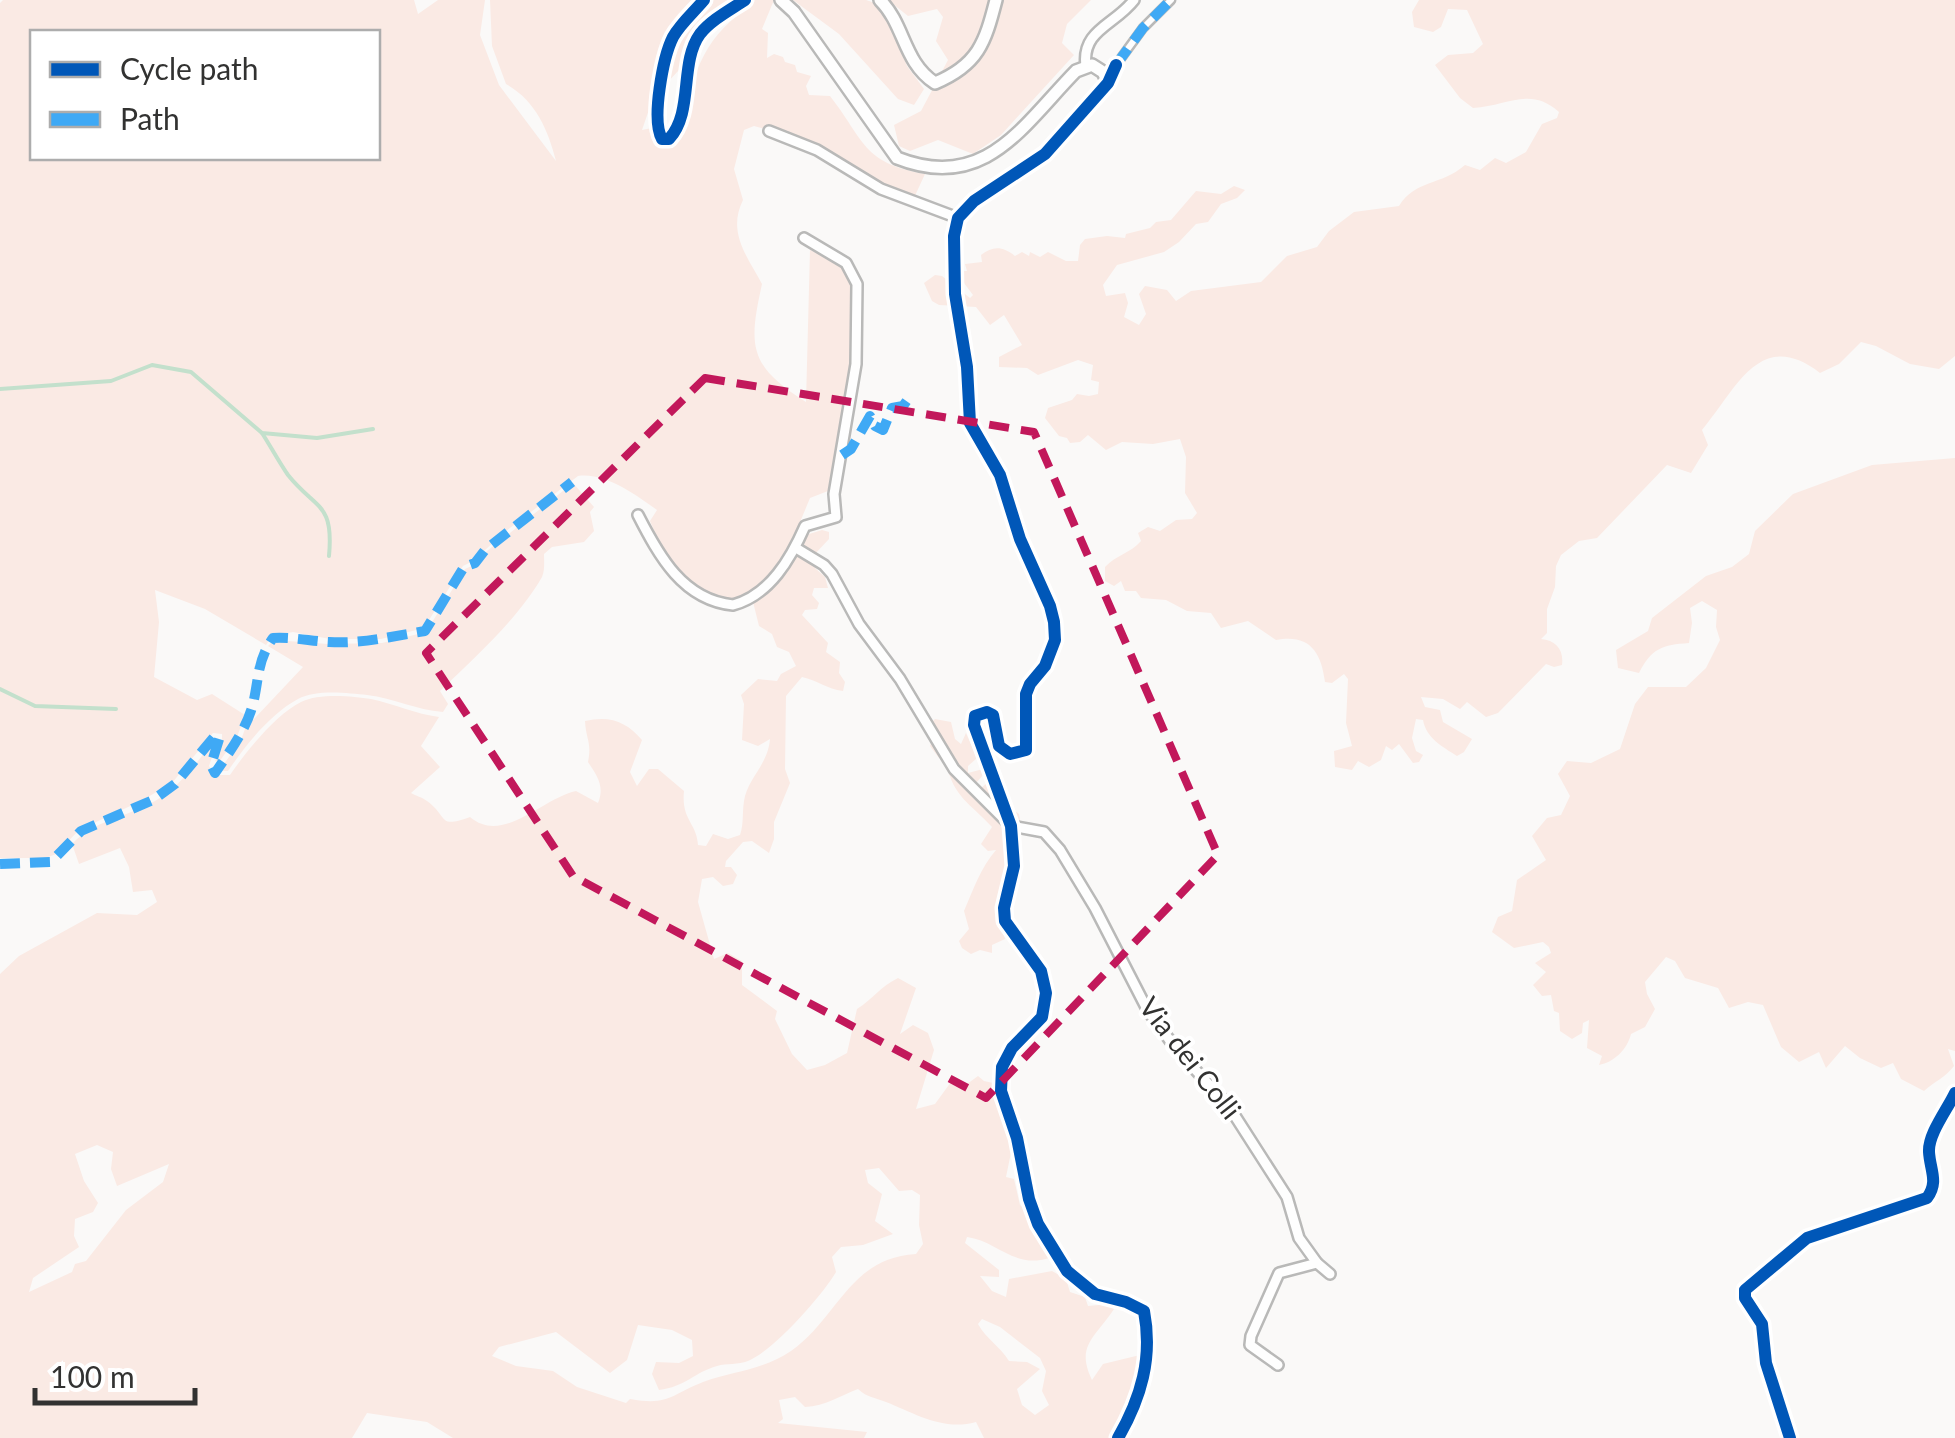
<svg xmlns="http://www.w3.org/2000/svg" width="1955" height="1438" font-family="Lato,sans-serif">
<rect width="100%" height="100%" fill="#faf9f8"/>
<!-- green -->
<g fill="#faeae4" fill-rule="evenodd">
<path d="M 3,0 L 414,0 L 418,14 L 438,0 L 485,0 L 480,35 L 499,85 L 556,161 C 548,129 535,100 506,84 L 492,46 L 490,0 L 774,0 L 762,29 L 768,33 L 767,58 L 774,54 L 783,57 L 785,62 L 795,65 L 797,72 L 811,76 L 806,86 L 809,95 L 830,96 C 865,141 862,163 925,174 L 913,200 L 772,131 L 754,126 L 744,130 L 734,169 L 743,200 C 727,232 747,256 762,284 C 748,347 749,366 806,402 L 810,250 L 845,266 L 856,299 L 848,384 L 828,491 L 810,498 L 786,556 L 773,574 L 740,601 L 733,602 L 713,598 L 670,568 L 650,521 L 657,510 C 636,495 605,472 578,476 L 506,531 L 473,561 L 463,566 L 424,628 L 381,639 L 330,639 L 293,632 L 272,636 L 266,645 L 205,609 L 155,590 L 159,622 L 154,677 L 197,700 L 212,694 L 245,715 L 237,737 L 219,762 L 215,761 L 222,745 L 222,734 L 213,733 L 172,783 L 141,801 L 79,830 L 56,854 L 46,858 L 0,858 L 0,3 ZM 734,7 L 738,15 C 696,48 691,88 679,137 L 664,144 L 652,128 L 642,130 L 653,98 L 679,70 L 703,25 ZM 32,32 L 378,32 L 378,158 L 32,158 Z"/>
<polygon points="793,0 866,0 881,5 888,14 907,66 924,89 914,105 898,99 839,34"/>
<polygon points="888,0 1091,0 1067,24 1062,43 1074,55 1001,135 973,154 938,140 910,151 899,146 894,125 921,111 948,60 936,41 943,17 937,9 908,16"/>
<path d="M 1419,0 L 1955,0 L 1955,356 L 1939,369 L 1910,364 L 1876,346 L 1861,342 L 1839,364 L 1820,373 C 1760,327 1737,388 1702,430 L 1708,445 L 1691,473 L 1667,465 L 1597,538 L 1579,541 L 1561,555 L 1556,566 L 1555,587 L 1547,609 L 1547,633 L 1541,639 C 1556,640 1564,650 1562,665 L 1554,667 L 1546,664 L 1498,713 L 1486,717 L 1467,702 L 1460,709 L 1443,699 L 1421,697 L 1425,707 L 1440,710 L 1443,722 L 1472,739 L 1464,752 L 1457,756 C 1443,747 1426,738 1423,720 L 1416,719 L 1412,738 L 1416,751 L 1423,755 L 1419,762 L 1413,763 L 1399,744 L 1392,750 L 1386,746 L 1381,760 L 1369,767 L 1358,761 L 1352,770 L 1335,767 L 1334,751 L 1352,746 L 1346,723 L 1348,679 L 1344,674 L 1332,683 L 1325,682 C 1321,651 1309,634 1276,640 L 1248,621 L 1221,628 L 1211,613 L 1187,611 L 1166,600 L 1141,598 L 1136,591 L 1125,591 L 1121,581 L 1114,586 L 1105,581 L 1105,567 C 1116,555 1131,553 1141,541 L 1138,533 L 1148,527 L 1160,531 L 1176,520 L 1192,519 L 1197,513 L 1185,493 L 1186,457 L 1180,439 L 1153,444 L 1122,442 L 1106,450 L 1088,435 L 1080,442 L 1070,443 L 1067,438 L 1059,436 L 1045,418 L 1048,408 L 1072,400 L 1077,394 L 1089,396 L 1098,394 L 1099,382 L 1091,380 L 1093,365 L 1078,360 L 1038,375 L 1027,368 L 999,367 L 999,357 L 1022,345 L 1004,315 L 990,325 L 976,307 L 939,305 L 932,301 L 924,283 L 935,275 L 942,276 L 970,298 L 973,295 L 958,275 L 960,271 L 967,271 L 965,264 L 982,262 L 981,255 C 993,246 1002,246 1015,256 L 1022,252 L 1029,256 L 1030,252 L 1040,257 L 1048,252 L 1066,261 L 1078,261 L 1080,245 L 1085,239 L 1107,236 L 1125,238 L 1126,234 L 1150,228 L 1156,222 L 1171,220 L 1196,191 L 1221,194 L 1234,186 L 1245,190 L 1237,198 L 1221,204 L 1208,222 L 1196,224 L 1179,242 L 1164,252 L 1117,265 L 1103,285 L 1106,296 L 1125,293 L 1128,303 L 1124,317 L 1139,325 L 1146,314 L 1139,294 L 1145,286 L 1167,290 L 1176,301 L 1191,291 L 1261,282 L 1287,256 L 1317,247 L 1329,231 L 1354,212 L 1399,206 C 1416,179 1441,186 1465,165 L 1480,170 L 1495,158 L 1506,163 L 1526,152 L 1542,124 L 1557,118 L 1559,112 C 1530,86 1508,106 1473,108 L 1460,98 L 1435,65 L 1448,55 L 1473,53 L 1483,44 L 1467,10 L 1448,9 L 1441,27 L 1433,32 L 1414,27 L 1412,12 Z"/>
<path d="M 1955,458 L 1955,1051 L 1948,1049 L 1954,1066 C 1945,1078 1935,1081 1924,1091 L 1901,1079 L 1893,1063 L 1881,1068 L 1860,1058 L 1845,1046 L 1826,1068 L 1819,1052 L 1799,1062 L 1781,1047 L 1763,1005 L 1748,1002 L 1729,1008 L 1718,988 L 1685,978 L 1675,961 L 1666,957 L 1645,982 L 1647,994 L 1655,1009 L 1645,1027 L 1631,1034 C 1627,1050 1614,1062 1599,1065 L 1602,1056 L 1587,1048 L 1589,1020 L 1583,1023 L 1582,1033 L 1572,1039 L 1560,1031 L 1559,1013 L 1554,1011 L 1551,995 L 1542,996 L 1533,985 L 1546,972 L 1535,963 L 1551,953 L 1549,947 L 1543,942 L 1514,948 L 1492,932 L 1498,917 L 1512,911 L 1517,880 L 1546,860 L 1532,836 L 1547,818 L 1561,815 L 1570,796 L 1558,774 L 1567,761 L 1591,763 L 1620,749 L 1635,704 L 1648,687 L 1686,687 L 1706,668 L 1720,640 L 1716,627 L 1717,610 L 1702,601 L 1690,608 L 1692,623 L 1689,643 C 1662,645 1652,648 1639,673 L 1618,668 L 1616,650 L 1648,631 L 1652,618 L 1706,576 L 1732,567 L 1749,554 L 1755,531 L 1793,494 L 1872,465 Z"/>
<path d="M 573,483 L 594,507 L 590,512 L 594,531 L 584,542 L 552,547 L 544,554 C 544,562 545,570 542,577 C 518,619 474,658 440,691 L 448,704 L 443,712 C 416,710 394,698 367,695 C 348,693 316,689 298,699 C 270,714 245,746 228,771 L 219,771 L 241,740 L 249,718 L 253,720 L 303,667 L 268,646 L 274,640 L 328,644 L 382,643 L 426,632 L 465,569 L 476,564 L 487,551 Z"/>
<path d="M 822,530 L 829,532 L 829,539 L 814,555 L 815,568 L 825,577 L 828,588 L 814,588 L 812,595 L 819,603 L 817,609 L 805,610 L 802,615 L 828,643 L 826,652 L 840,662 L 839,673 L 845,682 L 843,691 C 827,689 817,680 802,677 L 786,696 L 785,769 L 790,783 L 774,822 L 774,839 L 769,853 L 752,841 L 743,842 L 726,861 L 725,867 L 731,867 L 737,875 L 733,884 L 723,886 L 713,877 L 702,879 L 698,902 L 714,959 L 728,953 L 742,961 L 742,985 L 777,1011 L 775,1019 L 792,1054 L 807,1070 L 825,1065 L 847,1053 L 857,1009 C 874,998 880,987 898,978 L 916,988 L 900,1034 L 913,1025 L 928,1033 L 934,1050 L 916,1109 L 935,1104 L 951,1082 L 963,1087 L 978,1076 L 984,1081 L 993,1083 L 1014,1138 L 1006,1177 L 1014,1179 L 1020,1205 L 1026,1209 L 1026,1218 L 1034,1235 L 1039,1236 L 1042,1246 L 1049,1252 L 1049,1258 C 1014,1269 997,1241 967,1237 L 965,1243 L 999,1270 L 999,1277 L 980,1276 L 992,1291 L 1006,1297 L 1009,1279 L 1052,1271 L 1066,1279 L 1070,1292 L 1085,1297 L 1088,1306 L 1109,1304 L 1114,1309 C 1096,1337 1075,1345 1092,1380 L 1103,1364 L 1140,1355 L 1137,1387 L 1110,1438 L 984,1438 L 976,1422 C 943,1431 916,1414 886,1402 C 874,1397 868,1398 858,1389 C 839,1396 826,1406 805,1407 L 795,1397 L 779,1400 L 783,1419 L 778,1423 L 867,1432 L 864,1438 L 453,1438 L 427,1422 L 367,1413 L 352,1438 L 0,1438 L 0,974 L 19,956 L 97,913 L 137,915 L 157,902 L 152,890 L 133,892 L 129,867 L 120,848 L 79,864 L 72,844 C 94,820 128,817 155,801 C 180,787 197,762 215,739 L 218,739 L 209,766 L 214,775 L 230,775 C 245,753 276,714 301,702 C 319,693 352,696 371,699 C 394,704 416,714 439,717 L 421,746 L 440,767 L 411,793 C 416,796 422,797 427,801 C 449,817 437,829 470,817 C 503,845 541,799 576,791 L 598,803 C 605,786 597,776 588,762 C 592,742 586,740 585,721 C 610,715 627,722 642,740 L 630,772 L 637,786 L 649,769 L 658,769 L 684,791 C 681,820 697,823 698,845 L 706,846 L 713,834 L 728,839 L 740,835 C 744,823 742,814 744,801 C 747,779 768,765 770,739 L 758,746 L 742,740 L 744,704 L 741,695 L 758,679 L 777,681 L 781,674 L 796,666 L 789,652 L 777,647 L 772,634 L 759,626 L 753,602 C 776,582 793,563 806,535 ZM 97,1145 L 113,1152 L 111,1169 L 117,1186 L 169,1164 L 163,1182 L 126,1210 L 86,1261 L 75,1264 L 72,1272 L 29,1292 L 33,1278 L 79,1247 L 74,1236 L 75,1219 L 93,1212 L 98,1203 L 84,1181 L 75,1154 ZM 879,1168 L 899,1191 L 912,1190 L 920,1195 L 919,1225 L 923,1244 L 916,1254 C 849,1258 839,1317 791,1351 C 763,1370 734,1371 703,1382 C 670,1395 669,1406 630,1399 L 626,1403 L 577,1387 L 553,1371 L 516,1366 L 492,1356 L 499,1347 L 556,1332 L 610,1373 L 627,1360 L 638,1325 L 672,1330 L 692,1340 L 693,1356 L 679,1363 L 656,1362 L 652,1374 L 659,1390 C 685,1387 695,1372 717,1366 C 727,1363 738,1365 748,1361 C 773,1351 822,1296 836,1272 L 832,1257 L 841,1247 L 863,1245 L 893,1234 L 875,1221 L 882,1194 L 868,1183 L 865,1170 ZM 982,1319 L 1000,1327 L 1040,1358 L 1046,1371 L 1042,1391 L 1049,1405 L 1035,1415 L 1022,1405 L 1017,1389 L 1040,1369 L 1027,1362 L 1009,1361 C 1000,1346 986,1339 978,1324 Z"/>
<path d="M 935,719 L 951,722 L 955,739 L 961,744 L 966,733 L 977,758 L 968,766 L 968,773 L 983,769 L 984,774 L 976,783 L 980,789 L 988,782 L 991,784 L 992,801 L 1005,814 L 1014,810 L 1019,814 L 1021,825 L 1005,842 C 1015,867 1004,890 1011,914 L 1001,921 L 1005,939 L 992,945 L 992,953 L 980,950 L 971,954 L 962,948 L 959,941 L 969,929 L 964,911 C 973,890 981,867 996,850 L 988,851 L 981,844 L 992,827 C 970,803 954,798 946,763 L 952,758 L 951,753 L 946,752 L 939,758 L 930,746 L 934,736 L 931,723 Z"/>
</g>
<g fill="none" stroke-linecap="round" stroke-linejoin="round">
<!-- stream -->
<g stroke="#c3e0cc" stroke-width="4">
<polyline points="0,389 111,381 152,365 191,372 262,433 317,438 373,429"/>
<path d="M 262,433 C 271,447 279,462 288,475 C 316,510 334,502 329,556"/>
<polyline points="0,689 35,706 116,709"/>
</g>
<defs>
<polyline id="pedestrian" points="1116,65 1143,28 1171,0"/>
<g id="minor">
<path d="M 1086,66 C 1081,30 1115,25 1134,0"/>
<polyline points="1108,83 1116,65"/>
<polyline points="769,131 817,150 881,189 958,218"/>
<path d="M 638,515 C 659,556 683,600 733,605 C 770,595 791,558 805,526 L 836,517 L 834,494 L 856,364 L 857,284 L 846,263 L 804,238"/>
<polyline points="796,548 824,565 832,574 859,624 900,679 954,769 1011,826 1044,832 1060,850 1095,908 1148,1011 1177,1050 1228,1105 1287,1197 1299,1238 1317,1263 1330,1274"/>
<polyline points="1278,1365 1250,1345 1251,1336 1279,1273 1317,1263"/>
<path d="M 1790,1438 L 1766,1363 L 1762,1324 L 1745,1298 L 1745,1290 L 1807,1238 L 1927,1198 C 1939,1182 1930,1170 1929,1152 C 1928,1134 1947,1110 1955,1093"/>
</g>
<g id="tertiary">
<path d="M 704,0 C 694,12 681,23 673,37 C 663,57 651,120 662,139 L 669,139 C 694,112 679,63 700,34 C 711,20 730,10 745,0"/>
<path d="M 781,0 L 794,12 L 897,158 C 985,193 1023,125 1076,71 L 1092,65 L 1103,72 L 1108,83 L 1045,154 L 974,201 L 958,218 L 954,236 L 955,294 L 967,367 L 970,423 L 1000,475 L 1020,539 L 1050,606 L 1054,622 L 1055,640 L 1045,666 L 1030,684 L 1026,694 L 1026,750 L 1010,754 L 999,746 L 993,715 L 987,712 L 975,716 L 974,725 L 1011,826 L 1014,866 L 1004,908 L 1005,921 L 1041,971 L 1046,993 L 1042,1017 L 1012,1048 L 1002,1067 L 1001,1091 L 1017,1138 L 1029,1199 L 1038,1224 L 1067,1271 L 1095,1294 L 1126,1302 L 1144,1311 C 1153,1358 1141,1398 1118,1438"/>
<path d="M 880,0 C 905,25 903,62 935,83 C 978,65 985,43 996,0"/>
</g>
</defs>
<!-- pedestrian casing -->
<use href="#pedestrian" stroke="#b9b9b8" stroke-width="11"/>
<!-- minor casing -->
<use href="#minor" stroke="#b9b9b8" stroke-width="14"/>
<!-- tertiary casing -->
<use href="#tertiary" stroke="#b9b9b8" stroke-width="16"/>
<!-- pedestrian -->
<use href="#pedestrian" stroke="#fefefe" stroke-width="6"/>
<!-- minor -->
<use href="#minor" stroke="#fefefe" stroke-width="9"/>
<!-- tertiary -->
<use href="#tertiary" stroke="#fefefe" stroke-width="11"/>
<!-- quiet -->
<g stroke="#3fa9f5" stroke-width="10" stroke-dasharray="20 10" stroke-linecap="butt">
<polyline points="1116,65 1143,28 1171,0"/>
<polyline points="842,455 851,449 870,416 875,426 883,430 892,408 903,406 911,395"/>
<path d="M 0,864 L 51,862 L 81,831 L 153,800 L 175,784 L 214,737 L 220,736 L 211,765 L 215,773 C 230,751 246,730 253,704 C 259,679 257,660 273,638 C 293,637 310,641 329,642 C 363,644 393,636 425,631 L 464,567 L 475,563 L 485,550 L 572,482"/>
</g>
<defs>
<g id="cycleway">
<path d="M 704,0 C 694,12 681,23 673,37 C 663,57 651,120 662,139 L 669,139 C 694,112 679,63 700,34 C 711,20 730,10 745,0"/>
<path d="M 1116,65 L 1108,83 L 1045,154 L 974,201 L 958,218 L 954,236 L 955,294 L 967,367 L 970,423 L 1000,475 L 1020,539 L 1050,606 L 1054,622 L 1055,640 L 1045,666 L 1030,684 L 1026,694 L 1026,750 L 1010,754 L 999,746 L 993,715 L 987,712 L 975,716 L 974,725 L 1011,826 L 1014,866 L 1004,908 L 1005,921 L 1041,971 L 1046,993 L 1042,1017 L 1012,1048 L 1002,1067 L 1001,1091 L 1017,1138 L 1029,1199 L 1038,1224 L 1067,1271 L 1095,1294 L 1126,1302 L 1144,1311 C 1153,1358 1141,1398 1118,1438"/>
<path d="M 1790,1438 L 1766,1363 L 1762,1324 L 1745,1298 L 1745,1290 L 1807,1238 L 1927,1198 C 1939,1182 1930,1170 1929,1152 C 1928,1134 1947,1110 1955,1093"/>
</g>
</defs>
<!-- cycleway casing -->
<use href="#cycleway" stroke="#fff" stroke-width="19"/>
<!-- cycleway -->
<use href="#cycleway" stroke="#0057b8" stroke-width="12"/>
</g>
<!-- marked area -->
<path fill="none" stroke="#c2185b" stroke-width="8" stroke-dasharray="20 12" stroke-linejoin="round" d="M 705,378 L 1034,432 L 1218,855 L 986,1098 L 573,876 L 426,653 Z"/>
<g text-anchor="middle" stroke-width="8" stroke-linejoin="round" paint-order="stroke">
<!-- street labels -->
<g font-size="28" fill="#323231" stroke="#fff">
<text transform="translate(1190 1058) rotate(52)" y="10">Via dei Colli</text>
</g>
</g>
<!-- legend -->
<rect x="30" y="30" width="350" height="130" fill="#ffffff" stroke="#adadad" stroke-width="2.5"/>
<rect x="50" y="62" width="50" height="15" fill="#0057b8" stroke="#adadad" stroke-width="2.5"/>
<text x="120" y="80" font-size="30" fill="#323231">Cycle path</text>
<rect x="50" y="112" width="50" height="15" fill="#3fa9f5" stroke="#adadad" stroke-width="2.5"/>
<text x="120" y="130" font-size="30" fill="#323231">Path</text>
<!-- scale -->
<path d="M35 1388v15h160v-15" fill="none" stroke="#323231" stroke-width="5"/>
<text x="50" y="1388" font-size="30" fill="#323231" stroke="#ffffff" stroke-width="8" paint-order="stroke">100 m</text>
</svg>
